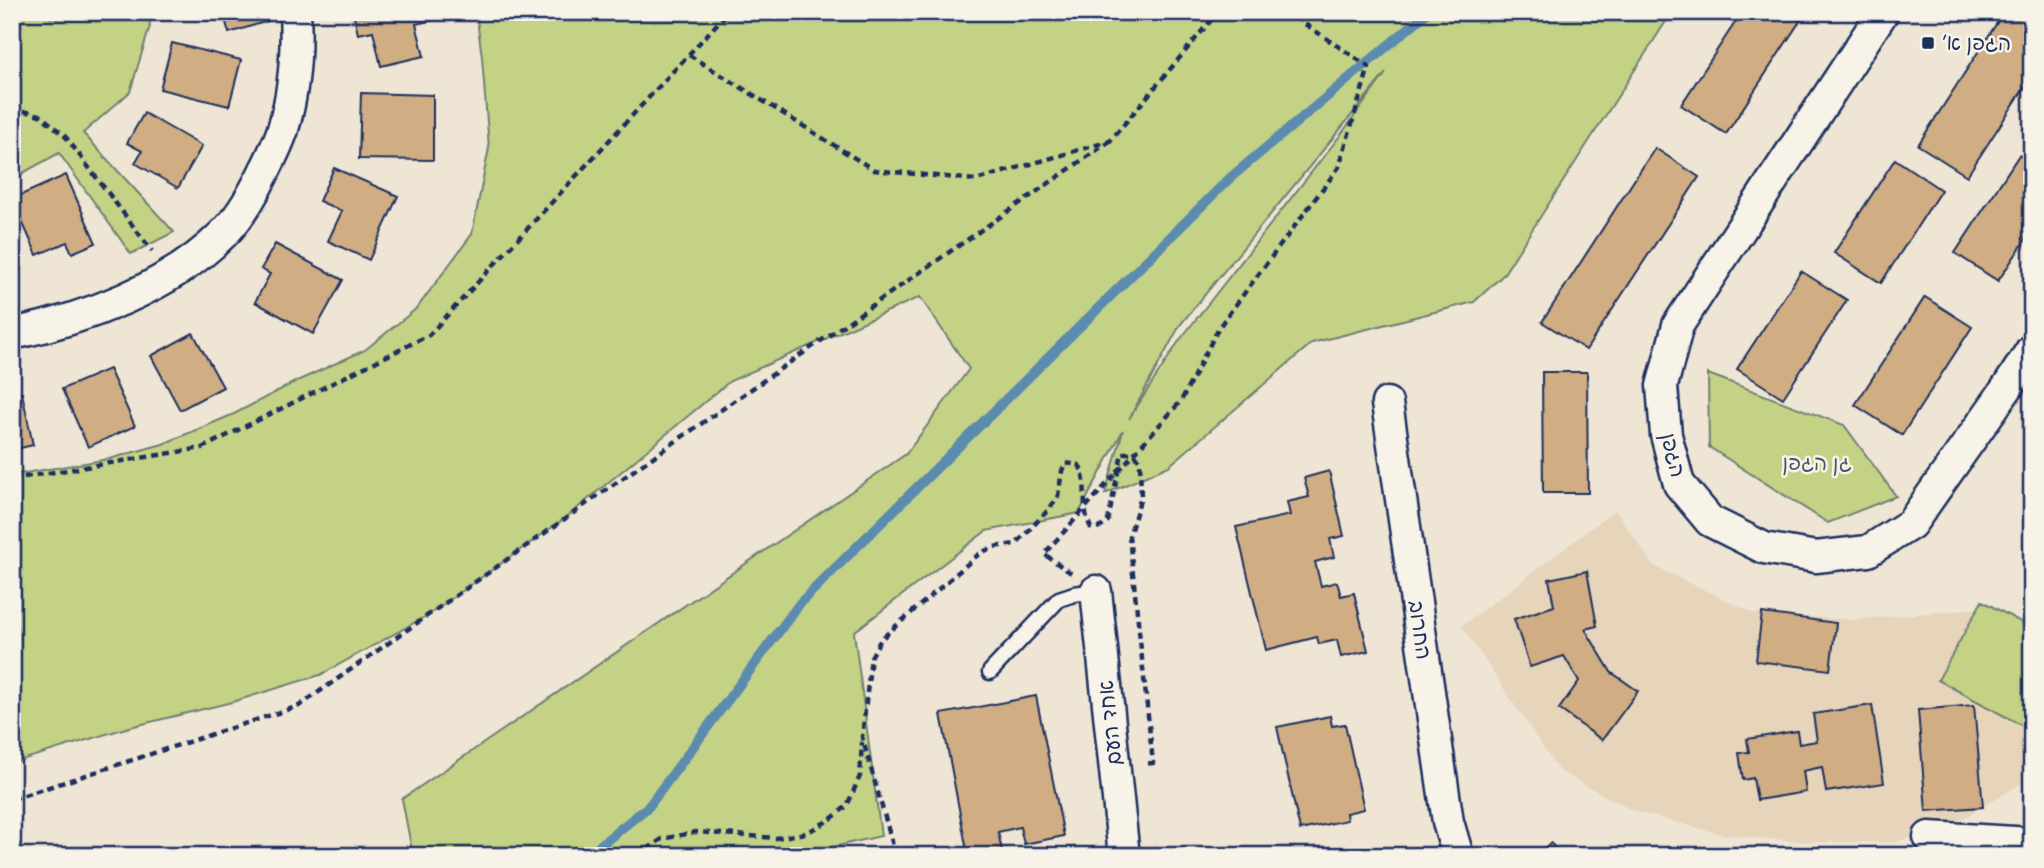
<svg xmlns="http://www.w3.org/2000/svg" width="2044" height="868" font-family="Sriracha,'Playpen Sans Hebrew',sans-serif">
<rect width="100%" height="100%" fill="#efe5d4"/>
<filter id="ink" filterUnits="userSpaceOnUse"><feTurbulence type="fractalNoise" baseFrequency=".0143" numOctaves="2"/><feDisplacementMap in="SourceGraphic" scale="14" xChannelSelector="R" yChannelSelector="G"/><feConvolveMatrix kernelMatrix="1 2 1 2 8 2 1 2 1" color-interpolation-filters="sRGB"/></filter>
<g filter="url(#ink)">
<!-- built -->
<polygon fill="#e6d4bb" points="1615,510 1654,566 1753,613 1852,620 1983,608 2032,632 2032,777 1964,818 1896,842 1810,842 1725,835 1634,811 1559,771 1462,626"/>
<!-- green -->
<g fill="#c4d286" stroke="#708072" stroke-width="2" fill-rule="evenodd">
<polygon points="12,12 46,12 51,18 57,12 148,12 150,26 130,92 83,133 174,232 131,254 59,153 12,179"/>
<path d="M 476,12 L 1672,12 L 1503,275 L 1474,302 L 1312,343 L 1169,466 L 1105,494 L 1123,430 L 1079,513 L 986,531 L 854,632 L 881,836 L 793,856 L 413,856 L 402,799 L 906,454 L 969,369 L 920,297 L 730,381 L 568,516 L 430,614 L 320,675 L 232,702 L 126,728 L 12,763 L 12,475 L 109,459 L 163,444 L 234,414 L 295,382 L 365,350 L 417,308 L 472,234 L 489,148 L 482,57 ZM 1386,73 L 1339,137 L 1179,341 L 1129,419 L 1180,325 Z"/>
<polygon points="1708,374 1844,425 1896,496 1828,523 1709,447"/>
<polygon points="1982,601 2032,628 2032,731 1938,680"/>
</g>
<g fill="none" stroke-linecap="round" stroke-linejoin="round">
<!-- stream -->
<polyline stroke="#5b8bb0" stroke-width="10" points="587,856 649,806 800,603 1230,178 1428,12"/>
</g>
<!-- building -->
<g fill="#d0ad82" stroke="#1b2f5e" stroke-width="2">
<polygon points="223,12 265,12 268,21 229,33"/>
<polygon points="353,12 431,12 433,20 416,24 424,56 381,66 373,31 358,34"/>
<polygon points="1742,12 1806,12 1726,134 1681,105"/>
<polygon points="2004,12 2032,12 2032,76 1967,176 1918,145"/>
<polygon points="172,43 241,60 229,106 160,89"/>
<polygon points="361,93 433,95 433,160 359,159"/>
<polygon points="144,113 202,146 178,188 135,163 142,151 127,143"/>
<polygon points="1655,148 1699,177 1586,350 1542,322"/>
<polygon points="2019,155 2032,164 2032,230 1998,281 1955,253"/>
<polygon points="1895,159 1941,190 1881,283 1834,253"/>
<polygon points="334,168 398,196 369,260 328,241 342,211 319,201"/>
<polygon points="66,175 96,243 72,253 67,242 37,255 12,199"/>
<polygon points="275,244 343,280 313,334 255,302 270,274 261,269"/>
<polygon points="1801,271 1847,300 1783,398 1737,369"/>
<polygon points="1925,297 1972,327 1902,435 1855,405"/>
<polygon points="193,333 223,387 180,410 151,356"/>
<polygon points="109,369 135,426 88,447 62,389"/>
<polygon points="1542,372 1587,372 1588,493 1543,493"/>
<polygon points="22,393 33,445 12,450 12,395"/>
<polygon points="1329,471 1344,536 1330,539 1334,557 1315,562 1321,586 1337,582 1341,596 1354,593 1368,651 1341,657 1337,640 1319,644 1317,637 1266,650 1236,527 1290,515 1287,502 1309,497 1304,478"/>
<polygon points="1587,571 1597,626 1585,629 1611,672 1638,691 1602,740 1559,709 1579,681 1564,656 1530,667 1514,619 1554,606 1549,579"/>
<polygon points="1762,613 1836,623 1830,670 1756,661"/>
<polygon points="1036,696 1064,836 1024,844 1020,827 998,832 1002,851 968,856 941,714"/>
<polygon points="1872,705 1884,783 1826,792 1822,767 1803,771 1806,792 1757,800 1753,778 1743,780 1739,753 1749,752 1747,739 1797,731 1799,744 1817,741 1813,714"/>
<polygon points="1974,705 1983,807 1926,811 1918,710"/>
<polygon points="1330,716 1332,726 1345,724 1364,809 1346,813 1347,820 1300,830 1277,727"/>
<polygon points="1551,843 1561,856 1535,856"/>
</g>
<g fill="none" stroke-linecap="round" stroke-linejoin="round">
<defs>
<polyline id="lane" points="990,672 1059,599 1074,594 1096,591"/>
<g id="street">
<polyline points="1883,12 1678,325 1662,386 1666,435 1679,484 1710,521 1764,548 1816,557 1868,551 1911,524 2009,385 2032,349"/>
<path d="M 12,334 C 85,319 169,288 222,235 C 239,219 251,198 261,178 C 269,162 278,145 283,129 C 294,92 297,50 295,12"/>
<polyline points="1387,403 1448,822 1458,856"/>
<polyline points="1096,591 1124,856"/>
<polyline points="1929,837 2032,843"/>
</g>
</defs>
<!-- lane casing -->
<use href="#lane" stroke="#1b2f5e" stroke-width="19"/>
<!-- street casing -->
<use href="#street" stroke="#1b2f5e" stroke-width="35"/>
<!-- path -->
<g stroke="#1b2f5e" stroke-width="4.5" stroke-dasharray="7 5" stroke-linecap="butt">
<polyline points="689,55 874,170 976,180 1110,141 1218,12"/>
<polyline points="12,108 40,115 65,136 152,251"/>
<polyline points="12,479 202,448 429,335 728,12"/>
<polyline points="1071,573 1044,554 1181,401 1219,327 1339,167 1369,67 1287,12"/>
<polyline points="12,799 299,706 640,466 1110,141"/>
<polyline points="637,856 662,839 696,832 776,838 806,833 831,819 847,806 860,776 862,742"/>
<path d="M 896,856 L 862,737 L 871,657 L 881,639 L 979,554 L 993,547 L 1016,544 L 1050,508 L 1058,496 L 1062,471 L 1065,463 L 1079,465 C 1090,485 1079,504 1091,528 L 1101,527 L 1108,521 L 1122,453 L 1134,453 L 1140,461 L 1141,497 L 1129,536 L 1153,763 L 1144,764"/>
</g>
<!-- lane -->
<use href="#lane" stroke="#f7f3e8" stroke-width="14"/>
<!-- street -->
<use href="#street" stroke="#f7f3e8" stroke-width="30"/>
</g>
</g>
<!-- markers -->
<rect fill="#1b2f5e" stroke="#f7f3e8" stroke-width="2.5" x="1921" y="36" width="14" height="14" rx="3.5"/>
<g text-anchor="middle" stroke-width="5" stroke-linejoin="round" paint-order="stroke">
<!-- poi labels -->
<g font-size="21" fill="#1b2f5e" stroke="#f7f3e8" text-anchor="start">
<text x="1942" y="50">הגפן א׳</text>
</g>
<!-- street labels -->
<g font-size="21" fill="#1b2f5e" stroke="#f7f3e8">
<text transform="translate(1673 455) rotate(76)" y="7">הגפן</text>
<text transform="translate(1420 630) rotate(82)" y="7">החרוב</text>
<text transform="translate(1110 723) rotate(-96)" y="7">אחד העם</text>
</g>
<!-- park labels -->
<g font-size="21" fill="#455868" stroke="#f7f3e8">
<text x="1817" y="470">גן הגפן</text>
</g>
</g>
<!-- margin -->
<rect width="2044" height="868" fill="none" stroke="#f7f3e8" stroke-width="42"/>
<rect x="21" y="21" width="2002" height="826" fill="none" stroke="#1b2f5e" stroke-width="2.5" filter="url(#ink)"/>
</svg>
